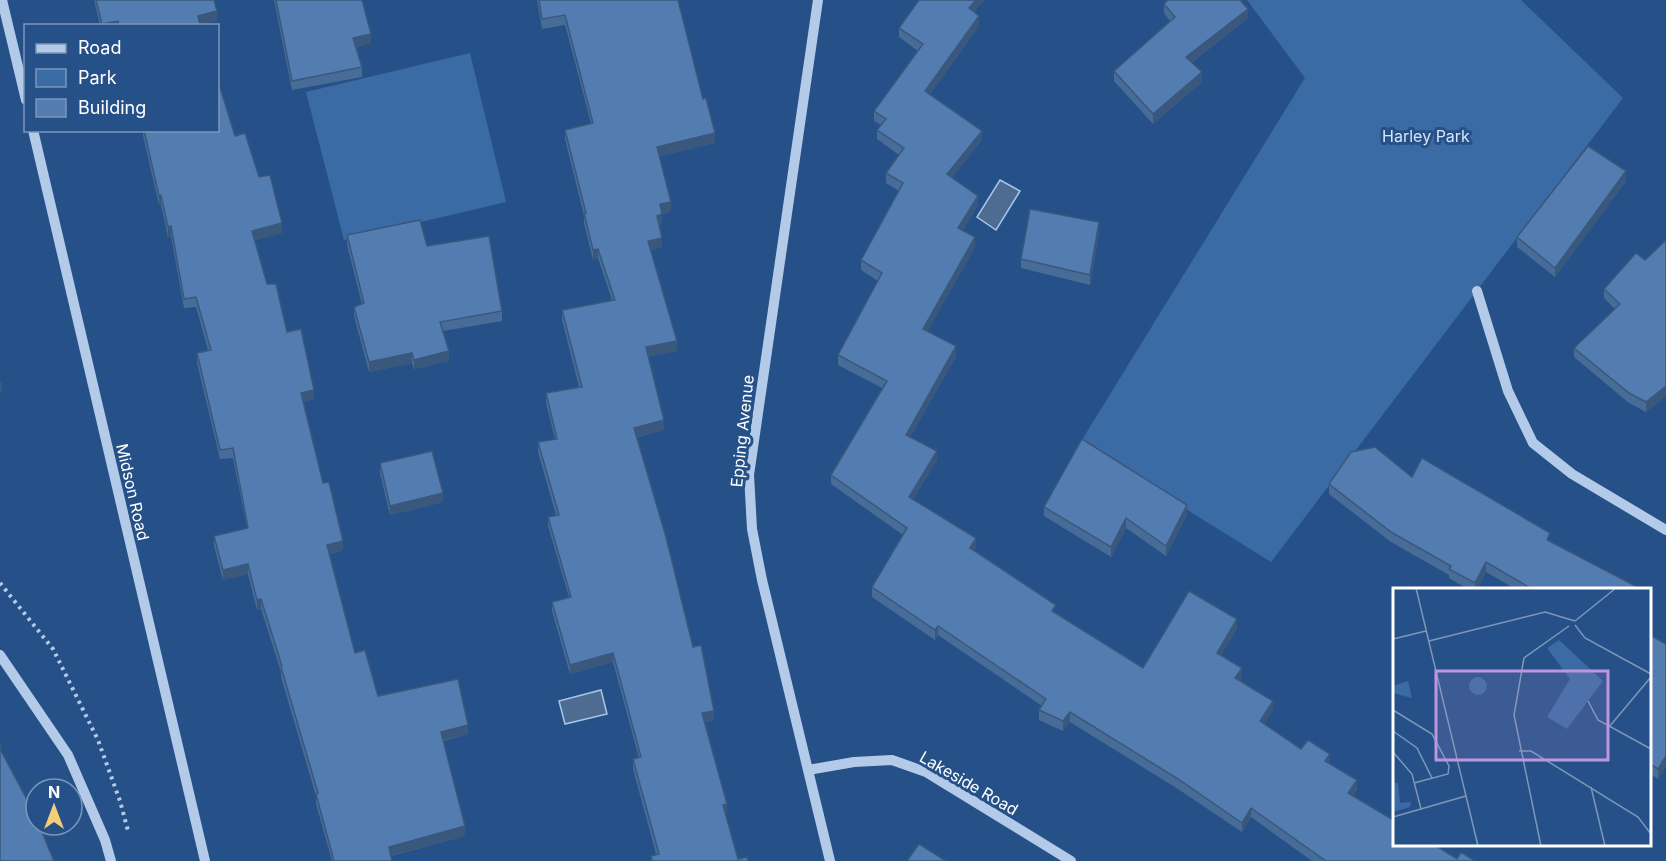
<svg xmlns="http://www.w3.org/2000/svg" width="1666" height="861" font-family="Inter,sans-serif">
<rect width="100%" height="100%" fill="#265188"/>
<!-- green -->
<g fill="#3b6ba4">
<polygon points="1247,0 1521,0 1623,98 1271,562 1080,443 1305,78"/>
<polygon points="470,53 506,202 344,240 306,92"/>
</g>
<!-- water -->
<g fill="#4e6b92" stroke="#a7c6e9" stroke-width="1.5">
<polygon points="1000,180 1020,191 996,230 977,217"/>
<polygon points="601,690 607,714 565,724 559,701"/>
</g>
<g fill="none" stroke-linecap="round" stroke-linejoin="round">
<!-- path -->
<polyline stroke="#b3cbe9" stroke-width="4" stroke-dasharray="3 4.5" stroke-linecap="butt" points="0,583 53,649 98,740 120,801 128,831"/>
<!-- minor -->
<g stroke="#b3cbe9" stroke-width="10">
<polyline points="2,0 26,100"/>
<polyline points="818,0 749,475 752,529 762,580 830,861"/>
<polyline points="33,130 205,861"/>
<polyline points="1477,291 1508,391 1533,443 1572,474 1666,530"/>
<polyline points="0,655 68,755 105,840 111,861"/>
<polyline points="808,770 854,762 892,760 926,772 1071,861"/>
</g>
</g>
<!-- wall -->
<g fill="#476c98">
<polygon points="94,0 214,0 217,21 200,25 100,26"/>
<polygon points="274,0 362,0 371,43 356,47 362,67 362,77 292,90"/>
<polygon points="537,0 678,0 703,99 715,143 660,156 671,211 662,214 662,224 659,225 662,247 651,250 677,351 648,356 664,430 637,437 693,647 714,720 705,722 727,814 725,814 738,859 748,861 651,861 651,856 656,854 633,769 633,759 639,758 613,662 570,674 552,611 552,602 569,597 548,526 548,517 556,515 538,452 538,442 555,439 546,403 546,393 579,387 562,320 562,310 612,300 598,258 593,260 584,223 584,216 565,139 565,130 591,123 565,25 542,29"/>
<polygon points="1164,4 1248,18 1192,62 1202,82 1153,124 1114,81 1114,71 1170,21 1164,13"/>
<polygon points="974,12 979,26 930,94 982,140 952,177 978,205 963,230 975,247 927,331 956,356 910,437 937,460 913,499 976,548 974,551 1056,613 1143,668 1237,629 1221,655 1242,677 1239,680 1273,710 1264,724 1301,749 1330,763 1330,764 1357,790 1352,796 1457,859 1475,861 1312,861 1251,817 1242,832 1178,789 1070,722 1063,731 1039,720 1039,710 1042,706 938,635 935,640 872,597 872,587 903,535 831,484 831,475 882,388 838,365 838,355 878,281 861,270 861,260 899,191 886,183 886,173 899,155 877,139 877,130 881,125 874,121 874,111 918,51 899,37 899,28"/>
<polygon points="143,130 218,130 235,136 259,177 282,233 254,240 267,284 314,399 303,402 323,483 343,550 329,554 355,653 378,696 468,734 444,741 465,836 391,856 392,861 332,861 316,804 316,796 281,677 281,672 261,609 257,610 248,574 223,580 214,546 214,536 247,528 233,458 220,459 197,363 197,353 208,350 196,307 184,308 171,236 168,237 161,205 159,205 143,136"/>
<polygon points="1626,181 1555,277 1517,247 1517,237"/>
<polygon points="1099,232 1090,285 1021,268 1021,259"/>
<polygon points="347,235 427,246 502,311 502,321 443,331 449,361 414,369 412,363 369,372 354,316 354,307 362,304 347,245"/>
<polygon points="1666,240 1666,396 1646,412 1629,403 1574,357 1574,348 1615,309 1604,298 1604,289 1645,260"/>
<polygon points="380,463 443,502 390,515 380,473"/>
<polygon points="1412,477 1550,541 1643,590 1517,590 1486,572 1477,590 1469,590 1449,578 1449,575 1391,542 1329,494 1329,484"/>
<polygon points="1044,507 1187,514 1166,556 1126,528 1111,557 1044,516"/>
<polygon points="1650,635 1666,644 1666,765 1658,779 1650,773"/>
</g>
<!-- shaded-wall -->
<g fill="#3a587c">
<polygon points="976,0 985,0 969,18 969,8"/>
<polygon points="1248,9 1248,18 1186,66 1186,57"/>
<polygon points="217,11 217,21 199,26 198,16"/>
<polygon points="979,16 979,26 925,101 925,91"/>
<polygon points="118,21 118,26 102,26 102,24"/>
<polygon points="371,34 371,43 353,48 353,38"/>
<polygon points="1202,72 1202,82 1153,124 1153,114"/>
<polygon points="982,131 982,140 947,184 947,174"/>
<polygon points="715,133 715,143 657,157 657,147"/>
<polygon points="1626,171 1626,181 1555,277 1555,268"/>
<polygon points="161,195 161,205 159,205 159,196"/>
<polygon points="978,196 978,205 958,238 958,228"/>
<polygon points="671,202 671,211 660,214 660,204"/>
<polygon points="662,214 662,224 657,225 657,216"/>
<polygon points="1099,222 1099,232 1090,285 1090,275"/>
<polygon points="282,223 282,233 252,241 252,231"/>
<polygon points="171,226 171,236 168,237 168,227"/>
<polygon points="975,237 975,247 923,339 923,329"/>
<polygon points="662,238 662,247 648,251 648,241"/>
<polygon points="598,249 598,258 593,260 593,250"/>
<polygon points="677,341 677,351 646,357 646,347"/>
<polygon points="956,346 956,356 906,444 906,435"/>
<polygon points="449,351 449,361 414,369 414,360"/>
<polygon points="412,353 412,363 369,372 369,362"/>
<rect x="0" y="382" width="2" height="10"/>
<polygon points="1666,386 1666,396 1646,412 1646,402"/>
<polygon points="314,390 314,399 301,403 301,393"/>
<polygon points="664,420 664,430 634,437 634,428"/>
<polygon points="937,451 937,460 909,506 909,497"/>
<polygon points="443,493 443,502 390,515 390,506"/>
<polygon points="1187,505 1187,514 1166,556 1166,546"/>
<polygon points="1126,518 1126,528 1111,557 1111,547"/>
<polygon points="976,538 976,548 970,558 970,548"/>
<polygon points="343,541 343,550 327,554 327,545"/>
<polygon points="1486,562 1486,572 1477,590 1475,590 1475,583"/>
<polygon points="248,564 248,574 223,580 223,570"/>
<polygon points="261,599 261,609 257,610 257,600"/>
<polygon points="1237,619 1237,629 1217,662 1217,653"/>
<polygon points="938,626 938,635 935,640 935,630"/>
<polygon points="613,653 613,662 570,674 570,665"/>
<polygon points="1242,668 1242,677 1235,688 1235,678"/>
<polygon points="1273,701 1273,710 1260,731 1260,721"/>
<polygon points="714,711 714,720 702,723 702,713"/>
<polygon points="1070,712 1070,722 1063,731 1063,721"/>
<polygon points="468,725 468,734 441,741 441,732"/>
<polygon points="1330,754 1330,763 1325,771 1325,761"/>
<polygon points="1666,756 1666,765 1658,779 1658,769"/>
<polygon points="1357,780 1357,790 1348,803 1348,793"/>
<polygon points="727,804 727,814 723,815 723,805"/>
<polygon points="1251,808 1251,817 1242,832 1242,823"/>
<polygon points="465,826 465,836 389,856 389,847"/>
</g>
<!-- building -->
<g fill="#537db1" stroke="#3a587c" stroke-width="1.5">
<polygon points="96,0 214,0 217,11 198,16 200,26 119,26 118,21 102,24"/>
<polygon points="276,0 362,0 371,34 353,38 362,67 292,81"/>
<polygon points="539,0 678,0 703,99 706,98 715,133 657,147 671,202 660,204 662,214 657,216 662,238 648,241 677,341 646,347 664,420 634,428 666,537 693,647 701,645 714,711 702,713 727,804 723,805 738,859 747,857 748,861 652,861 651,856 659,854 633,759 641,757 613,653 570,665 552,602 571,597 548,517 559,515 538,442 557,439 546,393 582,387 562,310 615,300 598,249 593,250 584,213 586,213 565,130 593,123 565,15 542,19"/>
<polygon points="919,0 976,0 969,8 979,16 925,91 982,131 947,174 978,196 958,228 975,237 923,329 956,346 906,435 937,451 909,497 976,538 970,548 1056,605 1052,611 1143,668 1189,591 1237,619 1217,653 1242,668 1235,678 1273,701 1260,721 1301,749 1308,740 1330,754 1325,761 1357,780 1348,793 1395,821 1395,844 1433,844 1457,859 1461,852 1475,861 1326,861 1251,808 1242,823 1178,779 1070,712 1063,721 1039,710 1046,699 938,626 935,630 872,587 907,528 831,475 887,381 838,355 882,273 861,260 903,183 886,173 904,148 877,130 886,119 874,111 923,44 899,28"/>
<polygon points="1168,0 1240,0 1248,9 1186,57 1202,72 1153,114 1114,71 1175,17 1164,4"/>
<polygon points="218,81 235,136 245,133 259,177 270,175 282,223 252,231 267,284 276,284 287,332 301,329 314,390 301,393 323,483 329,482 343,541 327,545 355,653 365,650 378,696 458,679 468,725 441,732 465,826 389,847 392,861 334,861 316,794 318,793 281,667 282,666 261,599 257,600 248,564 223,570 214,536 248,528 233,448 220,450 197,353 211,350 196,297 184,299 171,226 168,227 161,195 159,196 144,130 218,130"/>
<polygon points="1588,146 1626,171 1555,268 1517,237"/>
<polygon points="1030,209 1099,222 1090,275 1021,259"/>
<polygon points="420,220 427,246 489,236 502,311 440,322 449,351 414,360 412,353 369,362 354,307 364,303 347,235"/>
<polygon points="1666,240 1666,386 1646,402 1629,393 1574,348 1620,304 1604,289 1636,253 1645,260"/>
<polygon points="1082,439 1187,505 1166,546 1126,518 1111,547 1044,507"/>
<polygon points="1375,447 1412,477 1422,458 1550,533 1547,540 1643,590 1532,590 1532,589 1486,562 1475,583 1449,569 1451,566 1391,532 1329,484 1351,452"/>
<polygon points="432,451 443,493 390,506 380,463"/>
<polygon points="1650,635 1666,644 1666,756 1658,769 1650,764"/>
<polygon points="0,745 2,748 0,749 32,809 36,819 36,825 39,825 54,861 0,861"/>
<polygon points="919,844 946,861 907,861"/>
</g>
<g text-anchor="middle" stroke-width="6" stroke-linejoin="round" paint-order="stroke">
<!-- park labels -->
<g font-size="16" fill="#d7e5f7" stroke="#265188">
<text x="1426" y="142">Harley Park</text>
</g>
<!-- street labels -->
<g font-size="16" fill="#fff" stroke="#265188">
<text transform="translate(742 431) rotate(-84)" y="6">Epping Avenue</text>
<text transform="translate(133 492) rotate(77)" y="6">Midson Road</text>
<text transform="translate(969 783) rotate(30)" y="6">Lakeside Road</text>
</g>
</g>
<!-- overview -->
<g transform="translate(1393 588)">
<rect width="258" height="258" fill="#265188"/>
<path d="M 166,52 L 210,93 L 174,141 L 154,129 L 177,91 L 154,60 ZM76 98a9 9 0 1 1 18 0a9 9 0 1 1-18 0ZM 15,93 L 19,110 L 0,105 L 0,98 ZM 0,195 L 5,195 L 7,215 L 18,214 L 17,219 L 0,224 Z" fill="#3b6ba4"/>
<path fill="none" stroke="#7d97b8" stroke-width="1.5" d="M 23,0 L 85,258M 182,33 L 223,0M 182,37 L 192,50 L 258,86M 0,51 L 33,43M 36,53 L 152,24 L 182,33M 195,113 L 205,132 L 258,161M 0,122 L 39,146 L 56,178 L 55,186 L 21,195M 216,139 L 258,89M 0,143 L 24,160 L 39,190M 126,163 L 138,163 L 245,229 L 258,246M 0,164 L 19,186 L 28,221M 198,199 L 212,258M 0,229 L 73,208M 148,258 L 121,127 L 131,70 L 176,38"/>
<path fill="#bd96df" fill-opacity="0.15" stroke="#bd96df" stroke-width="3" d="M 43,83 L 215,83 L 215,172 L 43,172 Z"/>
<rect width="258" height="258" fill="none" stroke="#fff" stroke-width="3"/>
</g>
<!-- legend -->
<rect x="24" y="24" width="195" height="108" fill="#265188" stroke="#7d97b8" stroke-width="1.5"/>
<rect x="36" y="44" width="30" height="9" fill="#b3cbe9" stroke="#7d97b8" stroke-width="1.5"/>
<text x="78" y="54" font-size="18" fill="#ffffff">Road</text>
<rect x="36" y="69" width="30" height="18" fill="#3b6ba4" stroke="#7d97b8" stroke-width="1.5"/>
<text x="78" y="84" font-size="18" fill="#ffffff">Park</text>
<rect x="36" y="99" width="30" height="18" fill="#537db1" stroke="#7d97b8" stroke-width="1.5"/>
<text x="78" y="114" font-size="18" fill="#ffffff">Building</text>
<!-- north arrow -->
<g transform="translate(54 807)"><circle r="28" fill="#265188" stroke="#7d97b8" stroke-width="1.5"/>
<path d="M0-4.5L10 22L0 15L-10 22Z" fill="#f2ce78"/>
<text y="-9" font-size="16" font-weight="bold" text-anchor="middle" fill="#ffffff">N</text>
</g>
</svg>
